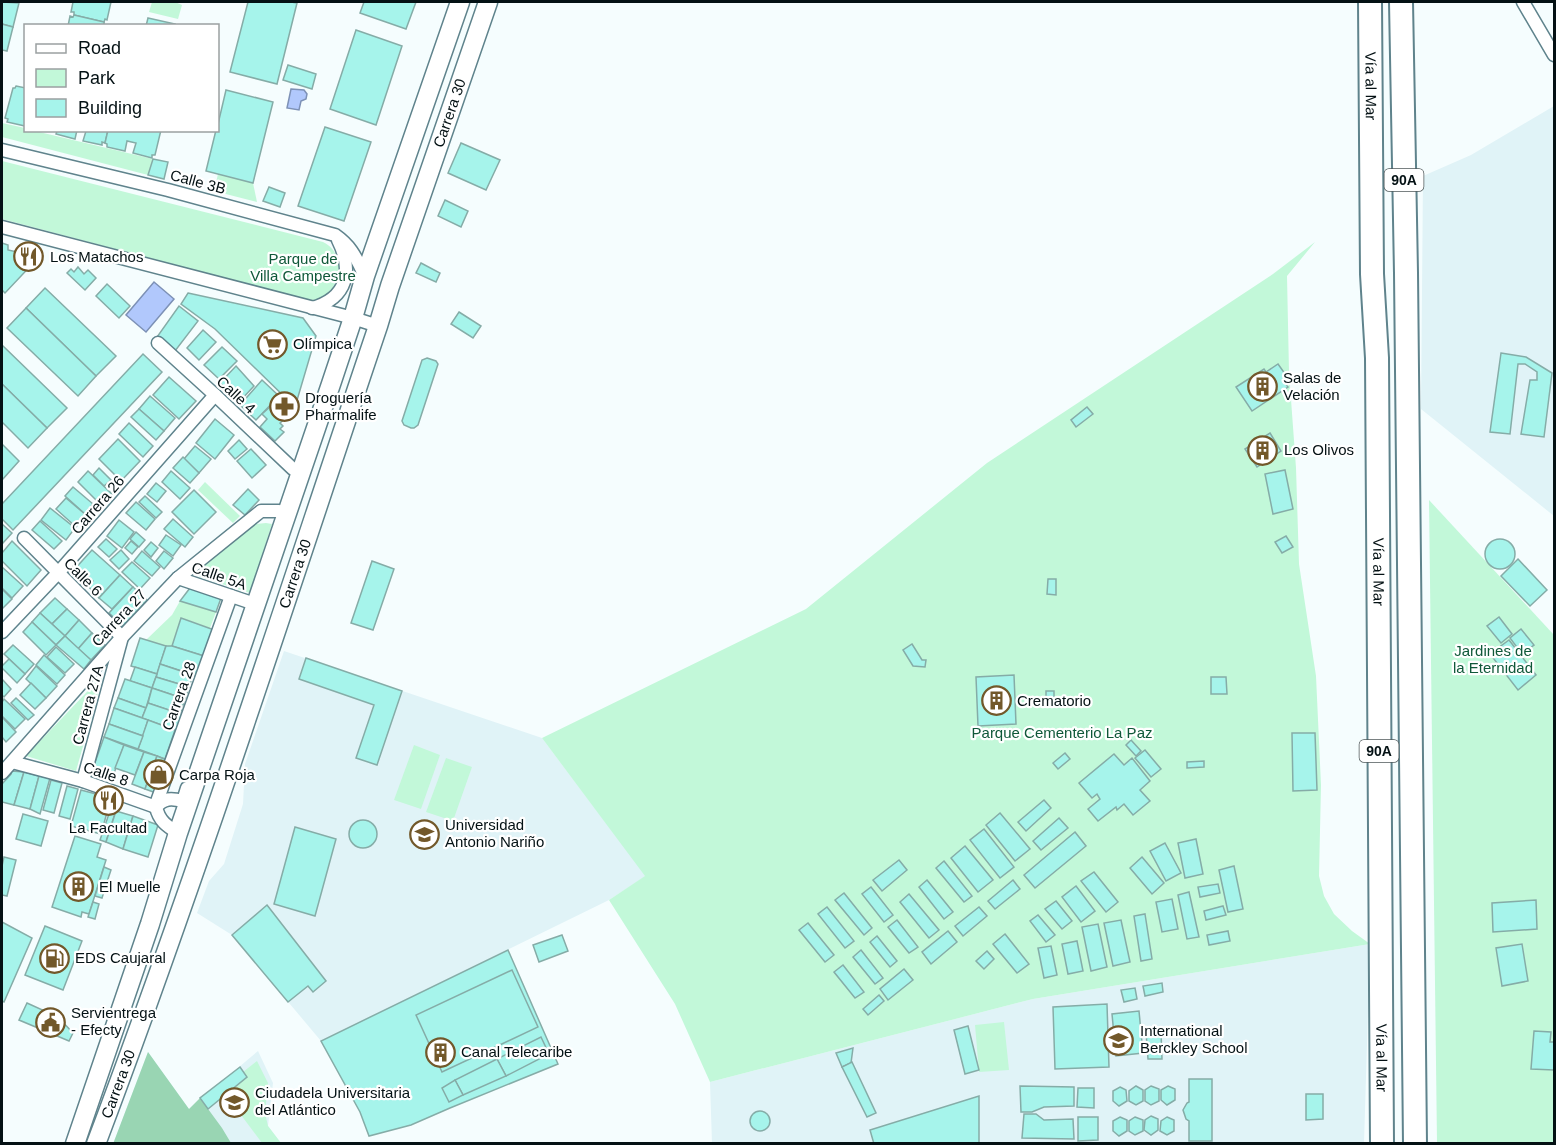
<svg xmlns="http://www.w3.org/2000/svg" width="1556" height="1145" font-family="Helvetica,sans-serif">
<rect width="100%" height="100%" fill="#f5fdfe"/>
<!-- built -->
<g fill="#e0f3f7">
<polygon points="1554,106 1554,516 1421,409 1423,176 1471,155"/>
<polygon points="284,651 542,738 646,876 609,900 321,1041 232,935 197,913 209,881 224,864 243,804 245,764"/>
<polygon points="1370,944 1364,1143 712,1143 710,1082 1033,999"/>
<polygon points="258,1051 273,1083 268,1126 281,1143 113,1144 148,1052 189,1109"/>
</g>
<!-- green -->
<g fill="#c2f8d9">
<polygon points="152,2 175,2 182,5 178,19 149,12"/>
<polygon points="2,123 25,128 26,130 35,131 153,159 148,175 2,137"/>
<path d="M 2,161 L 323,242 C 346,253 342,286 322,298 C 318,300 313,300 308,300 L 2,219 Z"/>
<polygon points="218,174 253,183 257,202 214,191"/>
<polygon points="1315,242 1287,276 1289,372 1296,468 1299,564 1316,676 1321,785 1319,876 1324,896 1334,914 1352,931 1370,944 1033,999 710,1082 675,1004 609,900 645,876 542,738 806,609 987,463 1273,274"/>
<polygon points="205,482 240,516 233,523 198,490"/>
<polygon points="1429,500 1554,635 1554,1143 1437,1143"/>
<polygon points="266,523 272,524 250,593 200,577 197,571 198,568 256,524"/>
<polygon points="180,601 216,612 210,628 182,618 172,646 166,646 146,640 172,615"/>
<polygon points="103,675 76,771 26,756"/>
<polygon points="414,745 440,755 421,809 394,800"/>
<polygon points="446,758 472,767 453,821 426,812"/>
<polygon points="1004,1022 1009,1070 979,1072 975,1025"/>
<polygon points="257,1061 268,1083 265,1113 268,1126 281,1143 262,1143 226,1095 247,1077 243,1072"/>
</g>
<!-- forest -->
<polygon fill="#99d5b3" points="148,1052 189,1109 200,1098 222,1128 231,1143 113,1144"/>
<!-- water -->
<g fill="#b1c8fc" stroke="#7d91b6" stroke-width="1.5">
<polygon points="291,89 304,90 307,94 306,99 301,101 299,110 287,108"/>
<polygon points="154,282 174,299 146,332 126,315"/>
</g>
<!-- building -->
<g fill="#a6f4eb" stroke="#85aca7" stroke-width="1.5">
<polygon points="2,2 19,3 13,27 2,24"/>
<polygon points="73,2 111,2 107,20 105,19 104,22 74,15 74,12 71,12"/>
<polygon points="248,2 291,2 297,3 277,84 230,72"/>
<polygon points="364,2 416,2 406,29 360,13"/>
<polygon points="74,15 104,22 104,24 106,26 68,26 70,16 73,17"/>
<polygon points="148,18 175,24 174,26 146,26"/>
<polygon points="2,24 13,27 7,51 2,50"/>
<polygon points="356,30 402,46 376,125 330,109"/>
<polygon points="288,65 316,74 312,89 283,80"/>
<polygon points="16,86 26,88 25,126 7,122 8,119 5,118 13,88 15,88"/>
<polygon points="226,90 273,102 253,183 206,171 216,130 218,130 218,124"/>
<polygon points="325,127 371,142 344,221 298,206"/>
<polygon points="77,130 75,139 56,134 57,131 55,131"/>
<polygon points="83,130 108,130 105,143 102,142 102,145 83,141 86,131"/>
<polygon points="108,130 161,130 155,155 152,155 152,158 133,153 136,143 127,141 125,151 107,147 107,144 105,143"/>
<polygon points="461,143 500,160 486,190 448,173"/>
<polygon points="153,159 168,162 164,179 148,175"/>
<polygon points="269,187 285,193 280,207 263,201"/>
<polygon points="445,200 468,211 461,227 438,216"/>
<polygon points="2,243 8,245 8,250 39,257 5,293 2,290"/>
<polygon points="421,263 440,273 436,282 416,273"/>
<polygon points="78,267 84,274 88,270 96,278 85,290 67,273 71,269 74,272"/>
<polygon points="107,284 130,306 119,318 96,296"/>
<polygon points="45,288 116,356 96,376 26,308"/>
<polygon points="188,293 303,318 316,336 295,407 215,329 181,304"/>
<polygon points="179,306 198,321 175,351 157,337"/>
<polygon points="26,308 96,376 78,396 7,328"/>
<polygon points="459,312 481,326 473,338 451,324"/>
<polygon points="203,330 216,342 199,360 187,348"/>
<polygon points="2,345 67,408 47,428 2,384"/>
<polygon points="222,347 237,361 219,379 204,365"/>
<polygon points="1501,353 1526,357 1552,373 1544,437 1521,434 1530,380 1537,380 1537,372 1525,364 1518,364 1510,434 1490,432"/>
<polygon points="143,354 162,372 13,530 2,519 2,504"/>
<polygon points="427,358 436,361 438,364 418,425 414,428 411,428 404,425 402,421 422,360"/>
<polygon points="1278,364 1288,378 1284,381 1288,387 1252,411 1236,387 1264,369 1266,372"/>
<polygon points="236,366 254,386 240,401 220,383"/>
<polygon points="169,377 196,401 179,419 153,395"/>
<polygon points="262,380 279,396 256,420 240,405"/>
<polygon points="2,384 47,428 28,448 2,422"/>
<polygon points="281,395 295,409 286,418 272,405"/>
<polygon points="150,396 175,418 164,431 139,409"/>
<polygon points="271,406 285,419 280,423 283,426 280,429 284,432 275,441 260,427 267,419 262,414"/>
<polygon points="1087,407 1093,414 1076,427 1071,420"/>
<polygon points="139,409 164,431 156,440 131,417"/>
<polygon points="215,419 234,435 215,459 196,443"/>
<polygon points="129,423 153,446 143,457 119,434"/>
<polygon points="1270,433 1281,451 1257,467 1245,449"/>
<polygon points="118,439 140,461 121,481 99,459"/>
<polygon points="239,440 247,449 235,459 228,451"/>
<polygon points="2,444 19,461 2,480"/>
<polygon points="195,446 211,459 199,473 184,459"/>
<polygon points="251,449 266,465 252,478 237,461"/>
<polygon points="183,457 199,473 190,483 173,468"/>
<polygon points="99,468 111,480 104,486 93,475"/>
<polygon points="1285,470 1293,509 1273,514 1265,474"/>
<polygon points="88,471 112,494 101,505 78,482"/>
<polygon points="171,471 190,488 180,499 162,482"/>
<polygon points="156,483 166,491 157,502 147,494"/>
<polygon points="73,487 93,504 85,514 65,496"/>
<polygon points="248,489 259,500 245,515 233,505"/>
<polygon points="194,490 216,512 194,534 172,512"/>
<polygon points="145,496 162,512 156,518 139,502"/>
<polygon points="66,498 86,515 76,527 56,509"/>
<polygon points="136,502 155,519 146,530 126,513"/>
<polygon points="50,508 75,528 66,540 41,520"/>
<polygon points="173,519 193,537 185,547 164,529"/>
<polygon points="119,520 134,532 122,548 107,536"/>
<polygon points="40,521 62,541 54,549 32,530"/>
<polygon points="2,524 12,533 2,544"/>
<polygon points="136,532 145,540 139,547 130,539"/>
<polygon points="166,535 181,545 173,556 159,545"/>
<polygon points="1286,536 1293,547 1282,553 1275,542"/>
<circle cx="1500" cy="554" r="15"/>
<polygon points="106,539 117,549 109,557 98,547"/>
<polygon points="12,541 41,570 27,586 2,561 2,553"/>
<polygon points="131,541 138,547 132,554 125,548"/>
<polygon points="151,542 158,548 151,557 144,550"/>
<polygon points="92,550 120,575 99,598 88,586 93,581 87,576 82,581 72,572"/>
<polygon points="121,550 129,559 119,569 110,560"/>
<polygon points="142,551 160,567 152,576 134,561"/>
<polygon points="164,551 173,558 164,569 156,561"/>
<polygon points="1518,559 1547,590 1530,606 1501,576"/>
<polygon points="372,561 394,569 373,630 351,623"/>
<polygon points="132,562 150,578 140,589 122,572"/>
<polygon points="2,567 23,586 12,598 2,588"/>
<polygon points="120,575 133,587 112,609 99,598"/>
<polygon points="1048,579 1056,579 1056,595 1047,594"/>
<polygon points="133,587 147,600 123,626 109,613"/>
<polygon points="190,588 221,598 216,612 180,601"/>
<polygon points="2,589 12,599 2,609"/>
<polygon points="55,598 67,609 52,624 40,613"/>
<polygon points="67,609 79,620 65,636 52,624"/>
<polygon points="40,613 65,636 56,645 32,622"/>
<polygon points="1499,617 1512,634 1501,643 1487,626"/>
<polygon points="181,618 217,631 204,656 172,646"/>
<polygon points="79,620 92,633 78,649 65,636"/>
<polygon points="32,622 56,645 46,655 23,632"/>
<polygon points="1521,629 1534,645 1522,654 1510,638"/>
<polygon points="92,633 105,645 91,660 78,649"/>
<polygon points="65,636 91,660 84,669 56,645"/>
<polygon points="140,638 166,646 157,674 131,666"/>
<polygon points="1509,640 1536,675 1518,690 1490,654"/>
<polygon points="912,644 922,660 926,660 925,667 913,666 903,650"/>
<polygon points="13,645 34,664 25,674 4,654"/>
<polygon points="166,646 172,646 204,656 197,676 160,664"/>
<polygon points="56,647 74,664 65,673 47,657"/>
<polygon points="44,655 65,675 57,684 36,665"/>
<polygon points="306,658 402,691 377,765 356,758 374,705 299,679"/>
<polygon points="9,659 25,674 17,683 2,668 2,666"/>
<polygon points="160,664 193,675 189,687 156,677"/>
<polygon points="36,666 57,686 46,698 26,679"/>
<polygon points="135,667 157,674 152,688 130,681"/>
<polygon points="1014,675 1016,724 978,726 976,677"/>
<polygon points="156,677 189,687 185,699 152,688"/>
<polygon points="1211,677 1226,677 1227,694 1211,694"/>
<polygon points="2,679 11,689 4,697 2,695"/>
<polygon points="125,679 152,688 146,708 118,698"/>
<polygon points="31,683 46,698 35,709 20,695"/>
<polygon points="152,688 185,699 180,714 148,703"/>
<rect x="1046" y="691" width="8" height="9"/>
<polygon points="16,698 34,715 28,720 11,703"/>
<polygon points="118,698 146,708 142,718 114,708"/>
<polygon points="4,699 25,719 15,729 2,716 2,702"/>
<polygon points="148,703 184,715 178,731 142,718"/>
<polygon points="114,708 148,720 143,736 109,724"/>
<polygon points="2,717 16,732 6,742 2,737"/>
<polygon points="148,720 175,730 165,759 138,749"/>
<polygon points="109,724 143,736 138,749 104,737"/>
<polygon points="1292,733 1315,733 1317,790 1293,791"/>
<polygon points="104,737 124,745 112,779 92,771"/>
<polygon points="1131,740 1141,751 1136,756 1126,745"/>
<polygon points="124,745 144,752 135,775 115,768"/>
<polygon points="1145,750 1161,769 1151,777 1135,758"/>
<polygon points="144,752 157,756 145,789 132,784"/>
<polygon points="1065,753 1070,759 1058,769 1053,763"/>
<polygon points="1114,754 1124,765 1132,758 1150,781 1140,790 1150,801 1133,815 1124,804 1117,810 1116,807 1098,821 1088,809 1100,799 1097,794 1092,798 1079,783"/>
<polygon points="157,756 171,762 159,794 145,789"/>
<polygon points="1204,761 1204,767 1187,768 1187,762"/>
<polygon points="12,771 24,772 14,805 2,802 2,784 11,774"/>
<polygon points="24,772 39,776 30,809 14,805"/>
<polygon points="39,776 50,778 40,814 30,809"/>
<polygon points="51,780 62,783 54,813 43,810"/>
<polygon points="67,786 78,789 70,819 59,816"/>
<polygon points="81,790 111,798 101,834 71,826"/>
<polygon points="1044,800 1051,808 1026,831 1018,822"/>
<polygon points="112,805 117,807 106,842 100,840"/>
<polygon points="116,811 133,816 123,849 106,842"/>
<polygon points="1000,813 1030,849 1015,861 986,825"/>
<polygon points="23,814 48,821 41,846 16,839"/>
<polygon points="133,816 158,825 148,857 123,849"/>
<polygon points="1059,818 1068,828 1041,850 1033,841"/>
<circle cx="363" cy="834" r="14"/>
<polygon points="295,827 336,839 315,916 274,904"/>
<polygon points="984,829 1014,867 1000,878 970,840"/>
<polygon points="1075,832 1086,846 1035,888 1024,875"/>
<polygon points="75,836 101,844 97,857 106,860 89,914 82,912 81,917 52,907"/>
<polygon points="1196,839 1203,874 1185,878 1178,843"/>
<polygon points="1165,843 1181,873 1166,881 1150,851"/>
<polygon points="965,846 993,880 978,892 951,858"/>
<polygon points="4,857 16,860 7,896 2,895 2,866"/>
<polygon points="1142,857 1164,883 1152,894 1130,868"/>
<polygon points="899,860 907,870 882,891 873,880"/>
<polygon points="944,861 972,896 964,902 936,868"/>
<polygon points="1234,866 1243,909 1228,912 1219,870"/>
<polygon points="104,867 111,870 106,885 99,883"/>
<polygon points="1094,872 1118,902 1106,912 1081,881"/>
<polygon points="927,880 953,912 944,919 919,887"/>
<polygon points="1013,880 1020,889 995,909 988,901"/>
<polygon points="99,883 106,885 102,898 95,896"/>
<polygon points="1218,884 1220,893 1200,897 1198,887"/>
<polygon points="1076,886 1095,911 1081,922 1062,897"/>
<polygon points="871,887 893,915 884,922 862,894"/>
<polygon points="1189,892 1199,937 1187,939 1178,895"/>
<polygon points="844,893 872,928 864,935 835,900"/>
<polygon points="909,894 939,930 929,938 900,902"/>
<polygon points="1172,899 1178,929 1162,932 1156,902"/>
<polygon points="1536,900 1537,929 1493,932 1492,903"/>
<polygon points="1056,901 1072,921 1062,929 1045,909"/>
<polygon points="93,902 99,904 95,919 88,917"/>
<polygon points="267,905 326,981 313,992 308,986 288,1002 232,935"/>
<polygon points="1223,906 1226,915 1206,920 1204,911"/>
<polygon points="827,907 854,941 845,948 818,914"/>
<polygon points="979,907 987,916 963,936 955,926"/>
<polygon points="1145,914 1152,959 1141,961 1134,916"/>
<polygon points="1038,915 1055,935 1046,942 1030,921"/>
<polygon points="897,920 918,947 909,953 888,927"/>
<polygon points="1121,920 1130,962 1113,966 1104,923"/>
<polygon points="2,922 32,938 4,1002 2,1001"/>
<polygon points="808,923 834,955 825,962 799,930"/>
<polygon points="1098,924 1107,967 1091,971 1082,927"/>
<polygon points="45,926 82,941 63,990 25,975"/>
<polygon points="948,931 957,942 931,964 922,952"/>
<polygon points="1228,931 1230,941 1209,945 1207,935"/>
<polygon points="1005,934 1029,964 1017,973 993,944"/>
<polygon points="562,935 568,951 539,962 533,945"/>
<polygon points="877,936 897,961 890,967 870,942"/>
<polygon points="1077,941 1083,971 1068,974 1062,944"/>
<polygon points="1522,944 1528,981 1502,986 1496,948"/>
<polygon points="1051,946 1057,975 1044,978 1038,948"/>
<polygon points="508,950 558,1064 450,1108 411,1125 369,1136 360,1112 321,1041"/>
<polygon points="861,950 883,978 875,984 853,957"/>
<polygon points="987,951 994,959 984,969 976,961"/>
<polygon points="843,965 864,992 855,998 834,972"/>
<polygon points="904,969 913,980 888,1000 880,989"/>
<polygon points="512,970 538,1027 442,1072 416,1015"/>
<polygon points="1162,983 1163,992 1145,996 1143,986"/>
<polygon points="1135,988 1137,999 1124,1002 1121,990"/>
<polygon points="879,995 884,1001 868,1015 863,1009"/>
<polygon points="27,1003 58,1017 73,1033 69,1041 19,1020"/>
<polygon points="1107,1004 1109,1067 1055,1069 1053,1007"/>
<polygon points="1139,1011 1143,1053 1116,1056 1112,1014"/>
<polygon points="968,1026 979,1070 965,1074 954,1030"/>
<polygon points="1534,1031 1551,1032 1550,1042 1554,1042 1554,1070 1531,1069"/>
<polygon points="1146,1032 1161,1032 1162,1059 1148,1059"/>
<polygon points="541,1037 549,1054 506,1076 497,1059"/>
<polygon points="853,1048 851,1063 842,1067 836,1053"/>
<polygon points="497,1059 506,1076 463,1095 455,1080"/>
<polygon points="852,1062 876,1113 867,1117 842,1067"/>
<polygon points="240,1067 247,1077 208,1109 200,1098"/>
<polygon points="1189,1079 1212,1079 1212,1141 1189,1141 1189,1121 1186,1119 1183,1110 1187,1103 1189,1102"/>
<polygon points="455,1080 463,1095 449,1102 442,1088"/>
<polygon points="1020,1086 1074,1087 1074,1106 1044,1107 1032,1112 1021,1112"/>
<polygon points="1136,1086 1143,1090 1143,1101 1136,1105 1129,1101 1129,1091"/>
<polygon points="1151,1086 1159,1089 1159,1101 1151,1105 1145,1101 1145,1090"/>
<polygon points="1168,1086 1175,1089 1175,1100 1167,1105 1161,1100 1161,1090"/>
<polygon points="1120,1087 1126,1090 1127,1101 1119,1106 1113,1101 1113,1091"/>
<polygon points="1078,1088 1094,1088 1094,1108 1077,1107"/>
<polygon points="1306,1094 1323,1094 1323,1119 1306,1120"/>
<polygon points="979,1096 979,1144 874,1144 870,1130"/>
<circle cx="760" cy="1121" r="10"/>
<polygon points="1024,1114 1036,1114 1044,1120 1073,1119 1074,1139 1022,1138"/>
<polygon points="1151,1116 1158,1119 1158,1130 1151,1135 1144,1130 1145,1120"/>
<polygon points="1078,1117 1098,1117 1098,1140 1078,1141"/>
<polygon points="1120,1117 1127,1120 1127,1131 1119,1136 1113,1131 1113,1121"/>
<polygon points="1135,1117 1143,1120 1143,1131 1135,1135 1129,1131 1129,1121"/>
<polygon points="1167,1117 1174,1120 1174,1131 1167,1135 1160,1131 1161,1121"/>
</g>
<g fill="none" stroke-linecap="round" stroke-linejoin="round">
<defs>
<g id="street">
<polyline points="1523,2 1554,55"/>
<path d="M 2,150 L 168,190 L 335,235 C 352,247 356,258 365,276"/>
<polyline points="2,227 353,318 378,326"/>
<path d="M 312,308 C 348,298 353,270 338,240"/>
<polyline points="158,343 215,395 293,469"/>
<polyline points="24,538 122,637 83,781"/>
<polyline points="178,578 249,602"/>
<polyline points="2,632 58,573 215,395"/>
<polyline points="12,762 83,781 156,807"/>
<polyline points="2,773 122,637 178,578 261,511 279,511"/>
<polyline points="155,807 231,596"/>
<path d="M 156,807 C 164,798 171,798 183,801 L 187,788"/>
<path d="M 156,807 C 159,821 167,826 178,833"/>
</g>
<g id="secondary">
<polyline points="75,1144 150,924 178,833 331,384 353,318 365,276 460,2"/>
<path id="s1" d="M 96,1144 C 198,874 286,599 378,326 L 390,286 L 488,2"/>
</g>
<g id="highway">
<path id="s2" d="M 1370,2 L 1372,274 L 1377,358 L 1382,1144"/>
<polyline points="1401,2 1406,273 1415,1144"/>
</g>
</defs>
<!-- street casing -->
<use href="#street" stroke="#5f838c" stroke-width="15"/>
<!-- secondary casing -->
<use href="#secondary" stroke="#5f838c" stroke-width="21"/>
<!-- highway casing -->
<use href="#highway" stroke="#5f838c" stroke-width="26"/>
<!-- street -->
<use href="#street" stroke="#fff" stroke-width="12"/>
<!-- secondary -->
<use href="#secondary" stroke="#fff" stroke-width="18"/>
<!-- highway -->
<use href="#highway" stroke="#fff" stroke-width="22"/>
</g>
<!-- icons -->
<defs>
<symbol id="restaurant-ring" viewBox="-11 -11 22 22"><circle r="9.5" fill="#fff" stroke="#72582a" stroke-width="1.5"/><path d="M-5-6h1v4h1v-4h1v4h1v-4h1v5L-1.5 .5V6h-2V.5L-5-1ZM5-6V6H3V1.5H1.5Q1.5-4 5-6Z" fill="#72582a"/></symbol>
<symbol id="supermarket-ring" viewBox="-11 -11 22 22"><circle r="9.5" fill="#fff" stroke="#72582a" stroke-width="1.5"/><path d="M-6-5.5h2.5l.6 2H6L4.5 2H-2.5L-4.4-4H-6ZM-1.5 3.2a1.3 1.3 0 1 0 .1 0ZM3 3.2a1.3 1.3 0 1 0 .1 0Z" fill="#72582a"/></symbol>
<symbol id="building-ring" viewBox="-11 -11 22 22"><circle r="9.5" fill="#fff" stroke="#72582a" stroke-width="1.5"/><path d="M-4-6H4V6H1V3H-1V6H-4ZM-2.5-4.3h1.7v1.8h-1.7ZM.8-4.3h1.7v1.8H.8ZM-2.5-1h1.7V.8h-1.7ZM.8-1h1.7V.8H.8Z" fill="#72582a"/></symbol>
<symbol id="pharmacy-ring" viewBox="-11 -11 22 22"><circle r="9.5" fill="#fff" stroke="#72582a" stroke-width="1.5"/><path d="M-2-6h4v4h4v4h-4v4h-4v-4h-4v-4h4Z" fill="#72582a"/></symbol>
<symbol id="shop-ring" viewBox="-11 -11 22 22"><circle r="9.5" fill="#fff" stroke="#72582a" stroke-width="1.5"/><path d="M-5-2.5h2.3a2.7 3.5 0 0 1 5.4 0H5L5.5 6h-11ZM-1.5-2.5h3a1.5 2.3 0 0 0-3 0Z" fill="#72582a"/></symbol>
<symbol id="university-ring" viewBox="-11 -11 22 22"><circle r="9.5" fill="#fff" stroke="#72582a" stroke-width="1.5"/><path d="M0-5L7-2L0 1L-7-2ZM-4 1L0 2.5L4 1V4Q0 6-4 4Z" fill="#72582a"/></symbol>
<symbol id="fuel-ring" viewBox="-11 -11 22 22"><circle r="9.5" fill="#fff" stroke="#72582a" stroke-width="1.5"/><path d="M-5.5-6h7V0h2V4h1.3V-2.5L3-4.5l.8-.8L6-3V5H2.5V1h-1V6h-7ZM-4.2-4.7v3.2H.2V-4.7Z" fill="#72582a"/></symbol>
<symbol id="civic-ring" viewBox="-11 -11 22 22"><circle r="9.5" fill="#fff" stroke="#72582a" stroke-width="1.5"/><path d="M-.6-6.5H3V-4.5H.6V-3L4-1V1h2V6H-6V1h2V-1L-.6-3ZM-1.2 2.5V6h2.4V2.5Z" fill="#72582a"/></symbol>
<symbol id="school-ring" viewBox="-11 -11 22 22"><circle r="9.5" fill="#fff" stroke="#72582a" stroke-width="1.5"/><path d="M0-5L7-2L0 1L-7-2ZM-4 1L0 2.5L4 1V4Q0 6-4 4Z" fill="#72582a"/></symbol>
</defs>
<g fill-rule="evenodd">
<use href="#restaurant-ring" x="12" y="240" width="33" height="33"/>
<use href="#supermarket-ring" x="256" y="328" width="33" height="33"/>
<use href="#building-ring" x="1246" y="370" width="33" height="33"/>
<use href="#pharmacy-ring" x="268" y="390" width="33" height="33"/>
<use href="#building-ring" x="1246" y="434" width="33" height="33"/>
<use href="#building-ring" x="980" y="684" width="33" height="33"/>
<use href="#shop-ring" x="142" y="758" width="33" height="33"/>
<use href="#restaurant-ring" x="92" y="784" width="33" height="33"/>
<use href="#university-ring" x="408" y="818" width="33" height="33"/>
<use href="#building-ring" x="62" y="870" width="33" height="33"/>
<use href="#fuel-ring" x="38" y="942" width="33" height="33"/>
<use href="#civic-ring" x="34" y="1006" width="33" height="33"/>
<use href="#school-ring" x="1102" y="1024" width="33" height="33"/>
<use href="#building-ring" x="424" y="1036" width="33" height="33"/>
<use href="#university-ring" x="218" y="1086" width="33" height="33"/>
</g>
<g text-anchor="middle" stroke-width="4.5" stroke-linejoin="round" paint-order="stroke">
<!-- shield labels -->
<g fill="#fff" stroke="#4f585a" stroke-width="1.5">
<rect x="1384.5" y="169" width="39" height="22" rx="4.5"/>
<rect x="1359.5" y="740" width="39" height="22" rx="4.5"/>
</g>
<g font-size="14" font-weight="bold" fill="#041114">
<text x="1404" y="185">90A</text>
<text x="1379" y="756">90A</text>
</g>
<!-- street labels -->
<g font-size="15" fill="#041114" stroke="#fff">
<text dy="5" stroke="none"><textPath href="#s2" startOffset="84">Vía al Mar</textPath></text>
<text dy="5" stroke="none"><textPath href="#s1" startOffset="1090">Carrera 30</textPath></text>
<text transform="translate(198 182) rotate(15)" y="5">Calle 3B</text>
<text transform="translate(236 395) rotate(43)" y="5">Calle 4</text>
<text transform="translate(98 505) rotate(-49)" y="5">Carrera 26</text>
<text dy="5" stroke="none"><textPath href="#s2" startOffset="570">Vía al Mar</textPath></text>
<text dy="5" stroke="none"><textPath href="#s1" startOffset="604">Carrera 30</textPath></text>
<text transform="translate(219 576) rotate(19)" y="5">Calle 5A</text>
<text transform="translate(83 577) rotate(45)" y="5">Calle 6</text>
<text transform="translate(119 618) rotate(-47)" y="5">Carrera 27</text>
<text transform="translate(179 696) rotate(-70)" y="5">Carrera 28</text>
<text transform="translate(88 705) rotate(-75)" y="5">Carrera 27A</text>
<text transform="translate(106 774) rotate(19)" y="5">Calle 8</text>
<text dy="5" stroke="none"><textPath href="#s2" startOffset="1056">Vía al Mar</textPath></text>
<text dy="5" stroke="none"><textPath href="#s1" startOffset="64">Carrera 30</textPath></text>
</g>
<!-- poi labels -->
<g font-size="15" fill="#041114" stroke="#fff" text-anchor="start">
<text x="50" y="262">Los Matachos</text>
<text x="293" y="349">Olímpica</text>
<text x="1283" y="383">Salas de<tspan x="1283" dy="17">Velación</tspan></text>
<text x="305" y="403">Droguería<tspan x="305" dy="17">Pharmalife</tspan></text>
<text x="1284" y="455">Los Olivos</text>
<text x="1017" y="706">Crematorio</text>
<text x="179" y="780">Carpa Roja</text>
<text x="445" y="830">Universidad<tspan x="445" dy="17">Antonio Nariño</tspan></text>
<text x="108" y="833" text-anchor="middle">La Facultad</text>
<text x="99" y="892">El Muelle</text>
<text x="75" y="963">EDS Caujaral</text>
<text x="71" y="1018">Servientrega<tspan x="71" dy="17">- Efecty</tspan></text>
<text x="1140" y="1036">International<tspan x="1140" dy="17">Berckley School</tspan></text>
<text x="461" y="1057">Canal Telecaribe</text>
<text x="255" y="1098">Ciudadela Universitaria<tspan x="255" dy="17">del Atlántico</tspan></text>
</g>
<!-- park labels -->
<g font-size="15" fill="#0f5839" stroke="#fff">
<text x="303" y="264">Parque de<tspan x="303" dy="17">Villa Campestre</tspan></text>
<text x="1493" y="656">Jardines de<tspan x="1493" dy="17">la Eternidad</tspan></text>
<text x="1062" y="738">Parque Cementerio La Paz</text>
</g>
</g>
<!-- border -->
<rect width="1556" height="1145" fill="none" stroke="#041114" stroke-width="6"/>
<!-- legend -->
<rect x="24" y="24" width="195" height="108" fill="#ffffff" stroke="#9ba0a1" stroke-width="1.5"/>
<rect x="36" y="44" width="30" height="9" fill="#ffffff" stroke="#9ba0a1" stroke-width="1.5"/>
<text x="78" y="54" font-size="18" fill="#041114">Road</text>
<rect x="36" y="69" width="30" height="18" fill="#c2f8d9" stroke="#9ba0a1" stroke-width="1.5"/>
<text x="78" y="84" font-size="18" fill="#041114">Park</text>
<rect x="36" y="99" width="30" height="18" fill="#a6f4eb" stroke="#9ba0a1" stroke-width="1.5"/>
<text x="78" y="114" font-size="18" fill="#041114">Building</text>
</svg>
